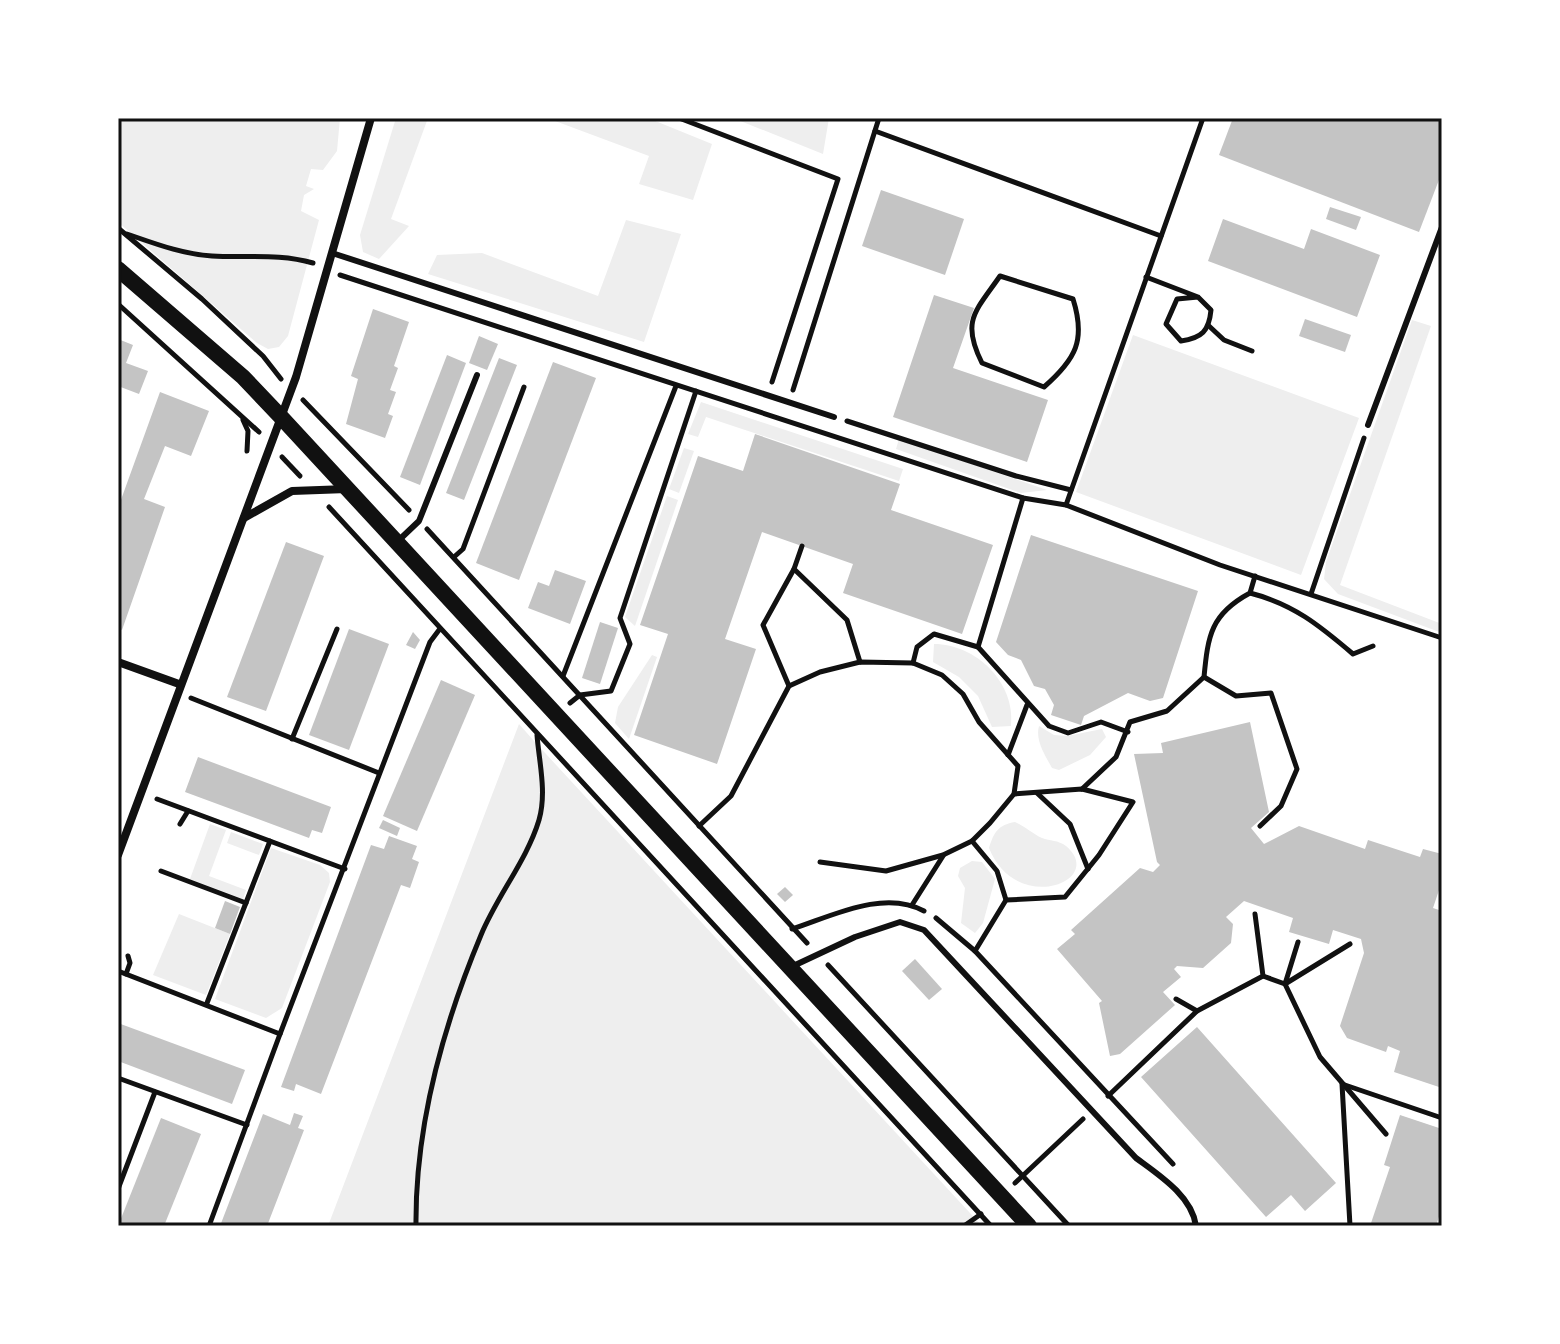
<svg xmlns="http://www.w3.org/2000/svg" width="1560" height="1344" font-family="'Titillium Web',sans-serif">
<rect width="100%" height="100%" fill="#fff"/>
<!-- green -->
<g fill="#eee">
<polygon points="118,118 340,118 337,151 323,170 311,169 306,186 314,189 304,195 301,211 319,220 288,336 279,347 268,349 257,343 118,222"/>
<polygon points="396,118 428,118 391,219 409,226 379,259 363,252 360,235"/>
<polygon points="547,118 648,118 712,144 693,200 639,184 649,156"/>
<polygon points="733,118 829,118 823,154"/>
<polygon points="626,220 681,234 644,342 428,274 437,255 482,253 598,296"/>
<polygon points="1412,320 1431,326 1340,585 1442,624 1442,633 1338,594 1324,579 1326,562"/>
<polygon points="1133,335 1359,418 1301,575 1076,492"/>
<polygon points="701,402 903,469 899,481 706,417 698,437 688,434"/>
<polygon points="899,439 1047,490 1021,493 896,449"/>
<polygon points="684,448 694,451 679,493 669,489"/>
<polygon points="667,496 678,500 635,626 625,617"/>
<path d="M 934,644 C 976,644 1016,683 1011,726 L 992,727 L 978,696 L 959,677 L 933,662 Z"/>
<polygon points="652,655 657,657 629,739 615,723 618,707"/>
<polygon points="519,724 534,741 982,1226 328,1226"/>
<path d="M 1039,726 L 1054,735 L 1067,736 L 1102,729 L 1106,737 L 1090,755 L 1059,770 L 1052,768 C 1045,755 1035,740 1039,726 Z"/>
<path d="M 1015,822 C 1025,826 1033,834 1042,838 C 1050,841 1058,840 1066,846 C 1107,881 1016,916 989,848 C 994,832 998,825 1015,822 Z"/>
<polygon points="210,824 226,830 209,876 246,890 243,899 190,879"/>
<polygon points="231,832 263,844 259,855 227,843"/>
<polygon points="271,848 320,865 329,873 330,882 282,1008 266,1018 215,999"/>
<polygon points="972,861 982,862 995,879 983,923 975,933 961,923 965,888 958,876 960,868"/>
<polygon points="179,914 230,934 206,995 153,975"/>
</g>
<!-- building -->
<g fill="#c4c4c4">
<polygon points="1233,118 1442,118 1442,172 1419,232 1219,155"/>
<polygon points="881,190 964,219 945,275 862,246"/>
<polygon points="1330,207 1361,217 1356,230 1326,219"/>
<polygon points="1223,219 1304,249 1311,229 1380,255 1357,317 1208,261"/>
<polygon points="934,295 974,308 953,368 1048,400 1027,462 893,417"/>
<polygon points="373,309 409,322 394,366 398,368 390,390 396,392 388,414 393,416 385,438 346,424 358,379 351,376"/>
<polygon points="1305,319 1351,335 1345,352 1299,336"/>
<polygon points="479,336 498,344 487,370 469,363"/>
<polygon points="118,339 133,345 126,363 148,371 139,394 118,386"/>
<polygon points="447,355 466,363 420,485 400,477"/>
<polygon points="499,358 517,365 464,500 446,493"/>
<polygon points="553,362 596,378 519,580 476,563"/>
<polygon points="160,392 209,411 191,456 165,446 144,499 165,507 122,630 118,628 118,508"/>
<polygon points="755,434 900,484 891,510 993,545 962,634 843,593 853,564 762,532 725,639 756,649 717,764 634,735 668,634 640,625 698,456 743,471"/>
<polygon points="1031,535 1198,591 1163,698 1150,701 1128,693 1084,716 1081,725 1051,715 1054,705 1045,689 1034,686 1021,660 1008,655 996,642"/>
<polygon points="286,542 324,556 266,711 227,697"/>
<polygon points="555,570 586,581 570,624 528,608 538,582 549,586"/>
<polygon points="600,622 618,628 600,684 582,678"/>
<polygon points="349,629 389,644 349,750 309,735"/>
<polygon points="413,632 420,640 415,649 406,645"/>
<polygon points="441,680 475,695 417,831 383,816"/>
<polygon points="1250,722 1269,812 1251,828 1264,844 1299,826 1365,849 1368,840 1420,857 1423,849 1442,854 1442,881 1433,908 1442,911 1442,1088 1394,1072 1400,1051 1388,1046 1386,1052 1347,1038 1340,1026 1364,953 1361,939 1333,930 1329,944 1289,932 1293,918 1244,901 1226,917 1233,924 1231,943 1203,968 1177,966 1174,969 1181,977 1163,992 1175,1005 1120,1054 1110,1056 1099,1003 1102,1001 1057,949 1075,934 1071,930 1140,868 1153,872 1160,865 1157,862 1134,754 1163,753 1161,743"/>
<polygon points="198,757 331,807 322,833 312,830 309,838 185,792"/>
<polygon points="383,820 400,828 397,836 379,828"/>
<polygon points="389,836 417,846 412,859 419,862 410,888 401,885 321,1094 296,1084 294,1091 281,1087 371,845 384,849"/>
<polygon points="785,887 793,895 785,902 777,894"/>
<polygon points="225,901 240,907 230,934 215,928"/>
<polygon points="915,959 942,989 929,1000 902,971"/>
<polygon points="118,1023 245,1070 232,1104 118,1061"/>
<polygon points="1197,1027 1336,1183 1305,1211 1291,1195 1266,1217 1141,1077"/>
<polygon points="294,1113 303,1116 298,1128 304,1130 267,1226 220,1226 263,1114 290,1125"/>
<polygon points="1400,1115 1442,1129 1442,1207 1436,1226 1370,1226 1390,1167 1384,1165"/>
<polygon points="161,1118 201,1134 164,1226 118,1226"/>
</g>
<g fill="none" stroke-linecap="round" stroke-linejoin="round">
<!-- path -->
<g stroke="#111" stroke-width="5">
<polyline points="679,118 838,179 772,382"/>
<polyline points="875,131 1161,236"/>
<polyline points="118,228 202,299 263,356 281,379"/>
<path d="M 127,234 C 156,244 182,254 212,256 C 248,258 279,253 313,263"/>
<polyline points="340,275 1023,498 1066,505 1220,565 1442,638"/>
<path d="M 1000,276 L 1073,299 C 1086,340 1076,359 1044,387 L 982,363 C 961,321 975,312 1000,276 Z"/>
<path d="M 1146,277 L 1198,297 L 1211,310 C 1209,331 1202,338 1181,341 L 1166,324 L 1177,299 L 1198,297"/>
<polyline points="118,304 259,432"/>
<polyline points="1209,326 1224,340 1252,351"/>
<polyline points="793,390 879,118"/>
<polyline points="303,400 409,510"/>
<polyline points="243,420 248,431 247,451"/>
<polyline points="847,421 1016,476 1071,490"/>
<polyline points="282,457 300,476"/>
<polyline points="1023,498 978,647 1049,726 1068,733 1101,722 1128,732"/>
<polyline points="1066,505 1203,118"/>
<polyline points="329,507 991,1226"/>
<polyline points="427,529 807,943"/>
<polyline points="802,546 794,569 847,620 860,662"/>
<polyline points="454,557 463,549 524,387"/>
<path d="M 1250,593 C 1293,604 1319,625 1353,654 L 1373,646"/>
<polyline points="1311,594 1364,438"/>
<polyline points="913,663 917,647 934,634 978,647"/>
<polyline points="563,676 676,386"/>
<polyline points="1204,677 1236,696 1271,693 1297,769 1281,806 1260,826"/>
<polyline points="789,686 763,625 794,569"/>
<polyline points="191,698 379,773"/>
<polyline points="570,703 580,695 611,691 630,644 620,618 696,391"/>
<polyline points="292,739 337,629"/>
<polyline points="1008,755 1027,705"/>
<path d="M 1082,789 L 1116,757 L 1130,722 L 1167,711 L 1204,677 C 1208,635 1211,614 1250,593 L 1255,576"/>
<polyline points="1037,793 1070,824 1088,869"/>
<polyline points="157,799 345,869"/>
<polyline points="180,824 188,811"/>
<polyline points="699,826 731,796 789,686 820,672 860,662 913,663 942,675 963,694 979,722 1018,766 1014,794 990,823 972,841 943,855 886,871 820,862"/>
<polyline points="972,841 997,871 1006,900"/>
<polyline points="161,871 246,903"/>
<polyline points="912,905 943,856"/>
<polyline points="936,918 975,951 1173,1164"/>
<path d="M 792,929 C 832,916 884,889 924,911"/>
<polyline points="1350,944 1285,984 1320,1057 1386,1134"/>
<polyline points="975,951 1006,900 1065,897 1099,855 1133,802 1082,789 1014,794"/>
<polyline points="828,965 1069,1226"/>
<polyline points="118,971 280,1034 430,642 439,630"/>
<polyline points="126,974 130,963 128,956"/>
<polyline points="1263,976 1285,984 1298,942"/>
<polyline points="207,1003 270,841"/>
<polyline points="1197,1011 1263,976 1255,914"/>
<polyline points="118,1078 247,1125"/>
<polyline points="1108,1096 1197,1011 1176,999"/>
<polyline points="1015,1183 1083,1119"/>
<polyline points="118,1189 155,1092"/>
<polyline points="209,1226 280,1034"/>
<path d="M 416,1226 C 415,1127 443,1026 481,935 C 497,896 527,860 539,820 C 547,792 539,762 537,735"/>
<polyline points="964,1226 981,1214"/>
<polyline points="1350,1226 1342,1084 1442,1118"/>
</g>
<!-- service -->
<g stroke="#111" stroke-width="6">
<polyline points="332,253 834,417"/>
<polyline points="1368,425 1442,227"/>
<polyline points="398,541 419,521 477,375"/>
<path d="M 791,967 L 855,937 L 900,922 L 924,930 L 1136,1158 C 1159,1175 1192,1196 1196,1226"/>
</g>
<!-- minor -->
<g stroke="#111" stroke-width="8">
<polyline points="244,518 292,491 347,489"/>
<polyline points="118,662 179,684"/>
<polyline points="118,855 296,377 371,118"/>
</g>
<!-- secondary -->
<polyline stroke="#111" stroke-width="16" points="118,269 243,377 281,417 1029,1226"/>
</g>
<!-- border -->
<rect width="1560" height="1344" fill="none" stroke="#ffffff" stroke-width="240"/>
<rect x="120" y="120" width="1320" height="1104" fill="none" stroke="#111" stroke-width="3"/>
</svg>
